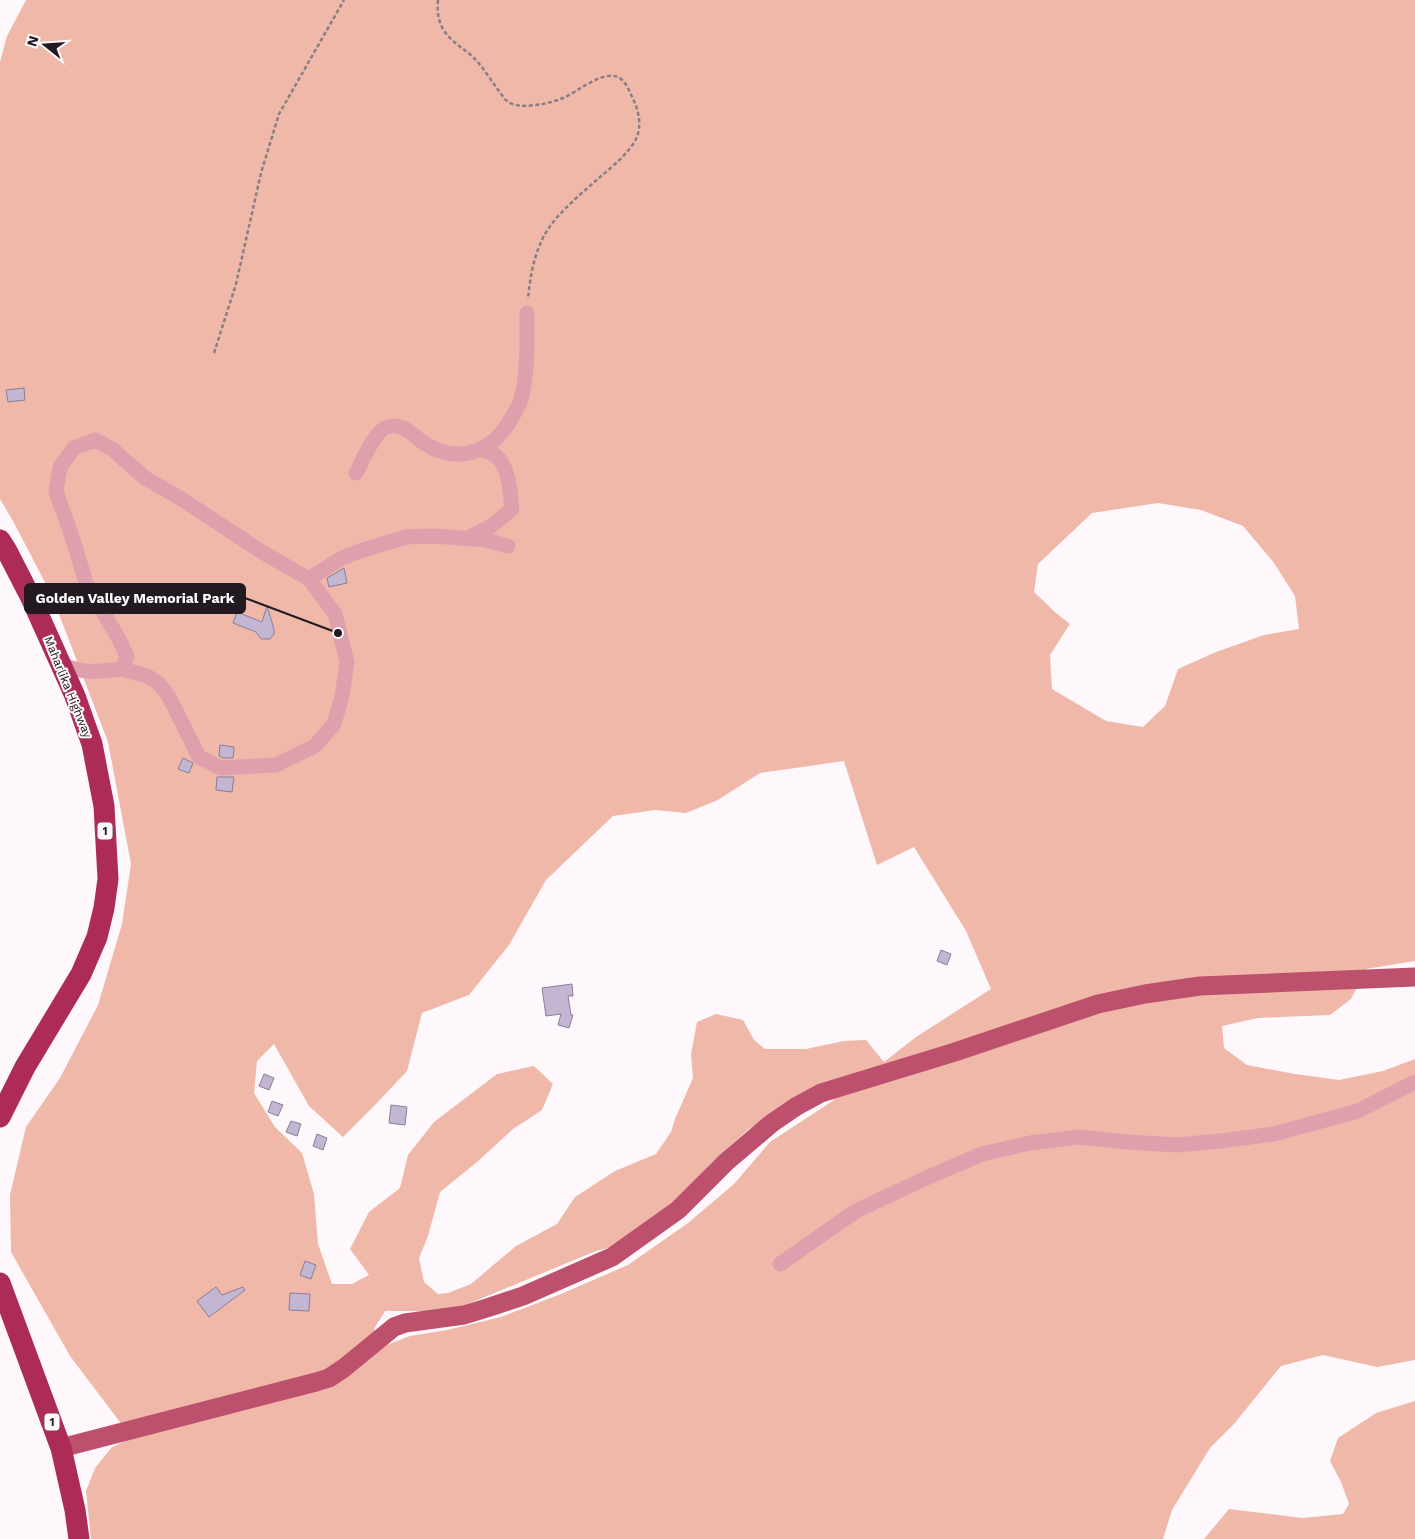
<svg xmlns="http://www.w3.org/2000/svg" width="1415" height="1539" font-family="'Work Sans',sans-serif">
<rect width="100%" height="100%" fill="#fef8fc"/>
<!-- green -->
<g fill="#f0b8a8" fill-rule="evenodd">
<path d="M 26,0 L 1415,0 L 1415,961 L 1366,969 L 1351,999 L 1330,1015 L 1258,1018 L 1222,1026 L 1224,1048 L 1247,1065 L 1295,1074 L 1339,1080 L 1383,1071 L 1415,1059 L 1415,1360 L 1377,1367 L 1323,1355 L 1281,1366 L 1234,1424 L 1210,1448 L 1172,1510 L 1163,1539 L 91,1539 L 86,1491 L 95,1468 L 112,1447 L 132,1438 L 70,1356 L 11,1252 L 10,1195 L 26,1127 L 60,1078 L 98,1005 L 122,924 L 131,864 L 108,742 L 52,596 L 13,521 L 0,499 L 0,62 L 7,36 ZM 1158,503 L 1201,510 L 1243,526 L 1274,563 L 1295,596 L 1299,629 L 1264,635 L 1216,652 L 1178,669 L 1165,706 L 1143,727 L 1106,721 L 1052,689 L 1050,655 L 1070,624 L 1056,613 L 1034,592 L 1038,564 L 1092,513 ZM 844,761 L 877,865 L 914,847 L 966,931 L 991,989 L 916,1037 L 884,1062 L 866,1040 L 844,1041 L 806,1049 L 765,1049 L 754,1040 L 743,1020 L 716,1014 L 697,1022 L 691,1054 L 693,1078 L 675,1119 L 671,1132 L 656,1154 L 615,1171 L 575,1197 L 557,1224 L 516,1246 L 471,1284 L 448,1293 L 438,1294 L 424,1282 L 419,1258 L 428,1236 L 440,1192 L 477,1162 L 513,1129 L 542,1110 L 553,1084 L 534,1066 L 497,1074 L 434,1122 L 408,1155 L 400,1188 L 369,1212 L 350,1249 L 369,1275 L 352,1284 L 332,1284 L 318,1244 L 314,1194 L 302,1153 L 275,1127 L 254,1093 L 257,1061 L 274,1044 L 309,1106 L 343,1137 L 376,1104 L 407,1071 L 422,1013 L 469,995 L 509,945 L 546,880 L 613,816 L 655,810 L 686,813 L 718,800 L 760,773 ZM 859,1081 L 831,1102 L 770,1142 L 734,1184 L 688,1223 L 628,1265 L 561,1294 L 501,1317 L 447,1330 L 410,1336 L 384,1346 L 374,1329 L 385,1311 L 451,1311 L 596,1251 L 612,1247 L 650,1226 L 688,1189 L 712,1162 L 749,1129 L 811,1091 Z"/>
<polygon points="1415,1401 1415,1539 1204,1539 1229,1509 1302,1518 1343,1514 1349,1504 1341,1482 1330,1461 1338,1438 1376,1413"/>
</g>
<!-- building -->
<g fill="#c2b6d2" stroke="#897e98">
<polygon points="24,388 25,400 8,402 6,390"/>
<polygon points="344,568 347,583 329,587 327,578"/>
<polygon points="267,606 274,629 274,634 270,639 261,639 256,632 233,623 237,612 262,622"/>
<polygon points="220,745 234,747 233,758 223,758 219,756"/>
<polygon points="183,758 193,763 189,773 178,769"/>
<polygon points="217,777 234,777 232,792 216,790"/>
<polygon points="941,950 951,954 947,965 937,961"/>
<polygon points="572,984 573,996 568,996 571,1015 573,1015 569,1028 558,1025 561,1014 546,1016 542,988"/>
<polygon points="264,1074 274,1078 269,1090 259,1086"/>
<polygon points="272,1101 283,1105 278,1116 268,1112"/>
<polygon points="391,1105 407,1107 405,1125 389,1123"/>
<polygon points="291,1121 301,1124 297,1136 286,1132"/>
<polygon points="317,1134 327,1138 323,1150 313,1146"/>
<polygon points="305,1261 316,1265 311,1279 300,1275"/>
<polygon points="216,1287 222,1295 243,1287 245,1290 209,1317 197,1301"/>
<polygon points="290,1293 310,1294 309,1311 289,1310"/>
</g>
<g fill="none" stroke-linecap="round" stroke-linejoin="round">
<!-- path -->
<g stroke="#877f84" stroke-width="2.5" stroke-dasharray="4 2.5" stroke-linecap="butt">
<path d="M 438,0 C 437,11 438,20 443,29 C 450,41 463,48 473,57 C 482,66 489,77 496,87 C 500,92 503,98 508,102 C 514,105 520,106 526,106 C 539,105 551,103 563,98 C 578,92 605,67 621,79 C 627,84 630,92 633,99 C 639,111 642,126 636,139 C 628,154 613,166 600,177 C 581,194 558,212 545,234 C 534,254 530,277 528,299"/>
<polyline points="214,353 236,284 261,173 279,114 344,0"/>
</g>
<!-- minor -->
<g stroke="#dfa0ad" stroke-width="15">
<path d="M 356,473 C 362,461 375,431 387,427 C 404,421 414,438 427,445 C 461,465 495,450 512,417 C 515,412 519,406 521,400 C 528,372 527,342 527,313"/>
<path d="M 468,538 L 490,527 L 512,509 C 510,491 510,469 496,456 C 493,453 486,451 481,449"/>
<polyline points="309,579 340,559 357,552 406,537 434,536 485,540 508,546"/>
<path d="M 60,664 C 85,674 96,672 122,669 L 127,657 L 120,641 L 86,583 L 74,543 L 56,491 L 60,467 L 74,448 L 95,440 L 112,449 L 145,478 L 180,498 L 262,552 L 309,579 L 335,614 L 347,662 L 342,696 L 334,724 L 315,746 L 276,765 L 221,768 L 199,757 L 168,695 L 158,683 L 147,676 L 122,669"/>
<polyline points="780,1264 856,1211 924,1179 982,1154 1030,1143 1079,1137 1128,1142 1177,1145 1220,1141 1274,1134 1358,1111 1415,1082"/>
</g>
<!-- major -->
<polyline stroke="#bc506d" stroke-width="19" points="61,1448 316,1382 329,1378 344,1368 394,1327 405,1323 464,1315 490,1307 523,1296 612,1257 678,1210 726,1162 772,1123 797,1106 821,1093 955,1052 1098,1004 1145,994 1200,986 1415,977"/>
<!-- highway -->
<g stroke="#ad2c57" stroke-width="21">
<polyline points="0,540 7,551 31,598 75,696 92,744 104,806 108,879 104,908 97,937 81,974 25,1067 0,1117"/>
<polyline points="0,1283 61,1448 75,1510 79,1539"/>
</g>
</g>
<g text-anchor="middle" stroke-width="4" stroke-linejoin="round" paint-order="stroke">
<!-- shield labels -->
<g fill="#fef8fc" stroke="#655c62" stroke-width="1">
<rect x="97.5" y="822.5" width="15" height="17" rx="4"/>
<rect x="44.5" y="1413.5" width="15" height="17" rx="4"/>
</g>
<g font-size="11" font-weight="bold" fill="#231920">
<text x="105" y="835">1</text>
<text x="52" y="1426">1</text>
</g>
<!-- street labels -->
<g font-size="12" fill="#231920" stroke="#fef8fc">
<text transform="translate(68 687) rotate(68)" y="4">Maharlika Highway</text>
</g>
</g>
<!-- callouts -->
<path fill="none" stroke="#231920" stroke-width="2" d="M338 633L245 598"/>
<circle fill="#231920" stroke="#fef8fc" stroke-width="2" cx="338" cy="633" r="5"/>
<rect fill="#231920" stroke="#231920" stroke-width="2" x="25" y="584" width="220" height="29" rx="5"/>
<g font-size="14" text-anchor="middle" font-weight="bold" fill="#fff">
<text x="135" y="603">Golden Valley Memorial Park</text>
</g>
<!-- north arrow -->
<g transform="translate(45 45) rotate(287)" stroke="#fef8fc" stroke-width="4" paint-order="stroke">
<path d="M0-4L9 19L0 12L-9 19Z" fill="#231920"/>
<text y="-8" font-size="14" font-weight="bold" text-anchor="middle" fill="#231920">N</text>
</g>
</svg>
